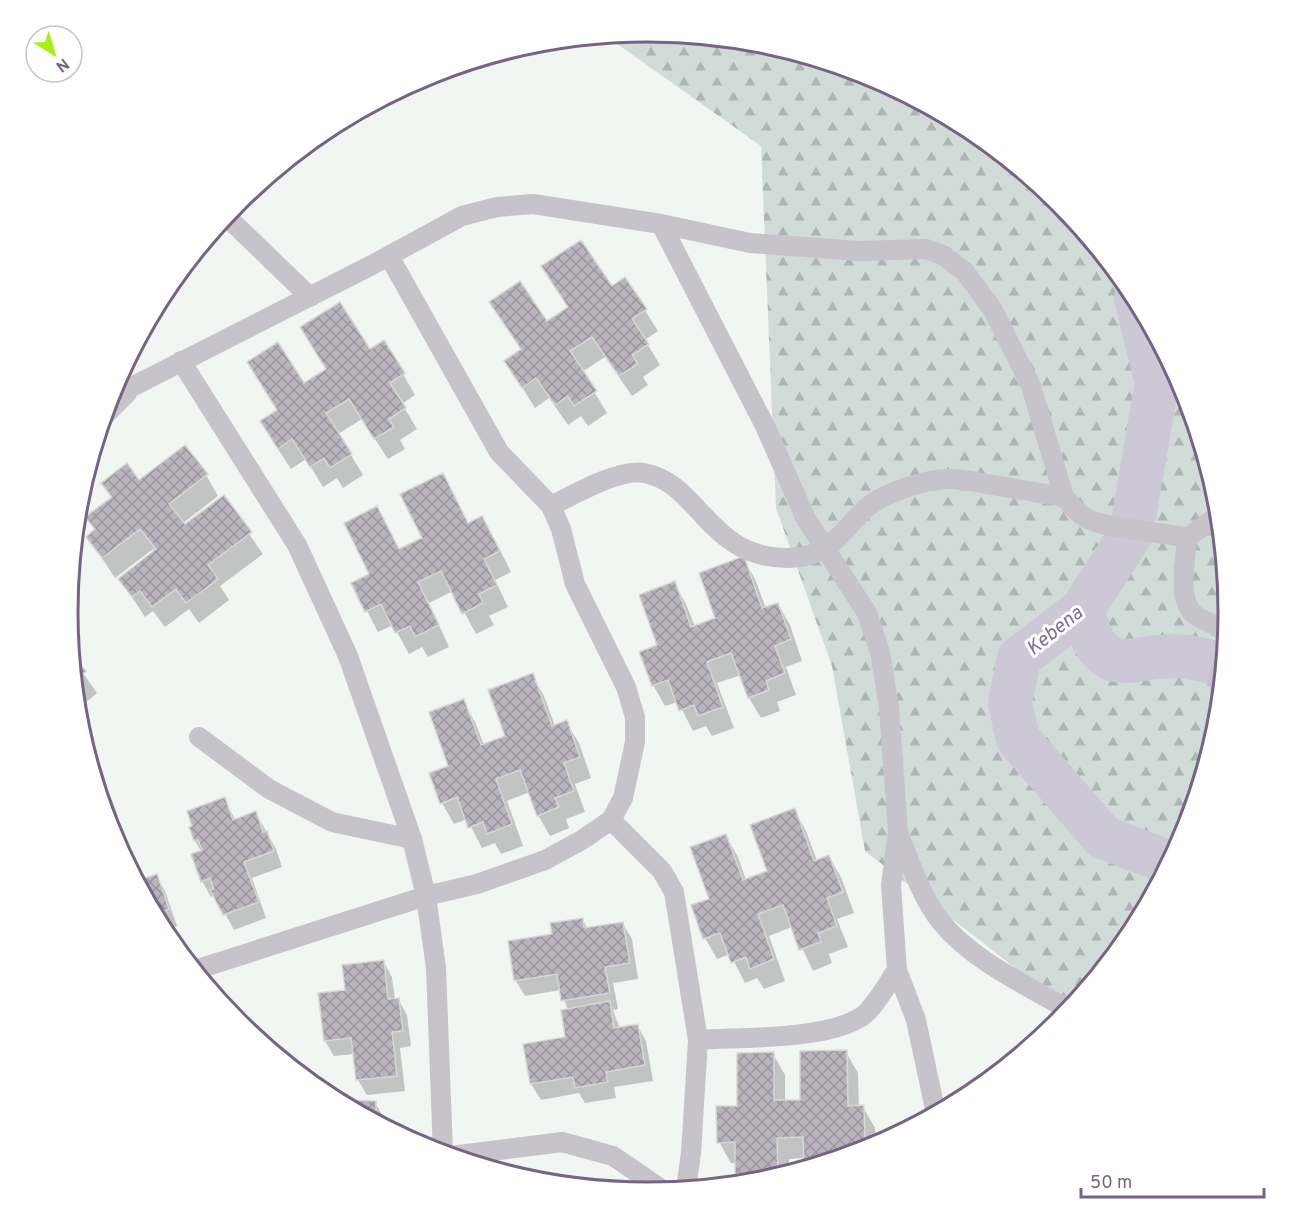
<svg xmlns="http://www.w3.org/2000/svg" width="1297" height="1224" font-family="Overpass,sans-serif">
<defs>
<pattern id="forest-firs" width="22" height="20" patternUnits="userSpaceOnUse" patternTransform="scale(1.5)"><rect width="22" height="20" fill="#d1dbd8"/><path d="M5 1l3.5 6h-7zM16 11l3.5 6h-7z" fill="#aeb5b5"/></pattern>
<pattern id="building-cross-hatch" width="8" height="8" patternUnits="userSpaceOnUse" patternTransform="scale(1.5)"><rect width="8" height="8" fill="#b9b3be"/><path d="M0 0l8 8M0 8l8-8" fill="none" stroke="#9b95a0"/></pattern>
</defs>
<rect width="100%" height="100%" fill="#f2f6f3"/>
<!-- forest -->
<polygon fill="url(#forest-firs)" points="649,32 762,43 871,76 971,130 1059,202 1131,290 1185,390 1218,499 1229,612 1218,726 1185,834 1131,935 1069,1010 865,851 832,666 776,508 761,146 606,36"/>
<!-- shadow -->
<g fill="#0003">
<polygon points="625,279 658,331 645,340 660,365 643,377 648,385 632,396 605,357 582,372 607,413 588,426 581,416 568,425 549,398 535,408 506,361 522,351 491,302 547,323"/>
<polygon points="369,351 403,374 415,395 402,404 417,429 400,440 405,449 388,459 362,419 338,434 363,475 343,488 337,478 323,487 306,459 291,469 274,443 278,412 304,385"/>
<polygon points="206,475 218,496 182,524 184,526 223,497 263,554 220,586 229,600 199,623 189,609 165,627 153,611 145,617 120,579 155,552 153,549 115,578 88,537 95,531 87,517 112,499 103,483"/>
<polygon points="443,475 468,524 482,518 494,538 511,572 495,580 508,607 489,616 494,625 476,634 453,591 429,603 449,647 428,657 422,647 409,654 393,625 378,632 353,584 371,575 399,551 424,538"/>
<polygon points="743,558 755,579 766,609 778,604 790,625 802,661 786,667 796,695 777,702 780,711 761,718 749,698 741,675 717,683 734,728 712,736 706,726 693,731 678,702 665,706 653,685 659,646 674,583 686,604 695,627 717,619"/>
<polygon points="72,657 97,693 78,709"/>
<polygon points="532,675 544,696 555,726 566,722 579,743 591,778 575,784 585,812 566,819 569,828 550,836 538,815 530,792 507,801 523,846 501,854 495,843 482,848 467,819 454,824 442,803 463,701 475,722 484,745 507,737"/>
<polygon points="224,799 236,821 256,813 276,849 282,867 252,878 266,918 234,930 215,895 211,897 202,881 201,851 195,841"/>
<polygon points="794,810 806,831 817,861 829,857 841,877 854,913 837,919 848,947 829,954 832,963 813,971 792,927 769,936 785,981 764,989 757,978 745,983 730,954 717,959 705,938 711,900 726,836 738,857 746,880 769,872"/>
<polygon points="156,875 165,891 177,926 164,932 138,882"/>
<polygon points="582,919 588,929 623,924 632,939 638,979 613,983 618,1009 613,1010 620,1029 637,1025 646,1041 653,1081 614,1087 616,1098 585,1103 579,1093 541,1100 531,1084 567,1038 568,1010 561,990 525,996 516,981 553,935"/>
<polygon points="383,961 392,977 395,1000 398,999 407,1015 411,1046 400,1048 405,1091 367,1095 358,1080 354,1054 334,1056 325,1041 347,991"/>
<polygon points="846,1052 858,1073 859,1107 863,1107 875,1128 876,1146 805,1168 805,1158 789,1159 789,1173 761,1181 741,1183 736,1175 736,1163 731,1163 719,1142 773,1054 785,1075 785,1102 802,1101"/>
<polygon points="339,1102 375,1103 384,1118 384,1126"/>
</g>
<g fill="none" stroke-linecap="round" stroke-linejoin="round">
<!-- river -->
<g stroke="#cdc8d5" stroke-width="44">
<polyline points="1136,298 1157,383 1131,534 1082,610 1019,658 1010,703 1018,739 1103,837 1170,863"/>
<path d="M 1082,610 C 1105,690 1131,650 1187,657 C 1199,658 1212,663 1224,665"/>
</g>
</g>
<!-- building -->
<g fill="url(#building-cross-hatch)" stroke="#d5d8d5" stroke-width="1.5">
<polygon points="581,240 612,286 625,277 647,309 632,319 649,344 632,355 638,364 619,376 592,337 570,351 597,391 574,406 568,396 555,405 536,378 522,388 504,361 521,349 489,302 520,281 547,321 568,307 541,266"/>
<polygon points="340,302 370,349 384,340 405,373 390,383 406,408 389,419 394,427 374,439 349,399 326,413 352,454 330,468 324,458 310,467 292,439 278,449 260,421 277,410 247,362 278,342 304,383 326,369 300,327"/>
<polygon points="185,445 208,474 169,504 185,524 224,495 252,532 208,565 218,579 186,603 176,589 152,607 140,591 132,597 118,579 156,549 140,529 102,558 86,537 95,529 85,517 112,497 101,483 127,463 139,480"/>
<polygon points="443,473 468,523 482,516 500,551 484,559 497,585 479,594 483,603 462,614 441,571 418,582 439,625 415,637 410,626 395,633 381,604 365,612 351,583 369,574 344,523 377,506 399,549 422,538 400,494"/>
<polygon points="744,556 762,608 778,603 791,639 775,646 785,673 766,681 769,690 748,698 731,653 707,662 723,707 698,716 694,705 679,711 668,680 652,686 639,652 657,645 639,595 675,581 691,627 715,618 699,573"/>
<polygon points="72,655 86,671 75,681"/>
<polygon points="533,673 552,726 567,720 580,757 564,763 574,791 555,798 559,807 537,816 520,770 496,779 512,824 487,834 483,822 468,828 457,797 440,804 429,773 448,766 429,712 464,699 481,745 505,736 488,690"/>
<polygon points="225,797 233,820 256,811 263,832 267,831 274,851 244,862 259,902 223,915 210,890 214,889 210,878 201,882 191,854 202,850 198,840 194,841 189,827 192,826 187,811"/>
<polygon points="795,808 814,861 829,855 843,892 827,898 837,926 818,933 821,942 799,950 783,905 758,914 774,959 750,969 746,957 731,963 720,933 703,939 691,905 709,899 690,847 726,834 743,880 767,871 750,825"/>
<polygon points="157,874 169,909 160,913 157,918 137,881"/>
<polygon points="583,918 584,928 623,922 630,963 605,967 610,993 561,1001 557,974 514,981 508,941 552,934 550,923"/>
<polygon points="384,960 388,999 399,998 403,1031 392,1032 397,1076 356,1080 351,1038 324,1041 318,993 345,990 342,965"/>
<polygon points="610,1001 614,1028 638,1024 645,1065 606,1072 608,1082 575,1088 573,1077 530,1084 523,1044 565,1037 561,1010"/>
<polygon points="260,1029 266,1046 250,1032"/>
<polygon points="847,1050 848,1106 864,1105 865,1145 847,1145 847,1155 804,1169 803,1137 777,1138 778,1176 751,1182 751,1175 735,1175 735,1142 717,1143 716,1106 737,1106 737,1053 774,1052 774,1100 800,1100 800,1051"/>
<polygon points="336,1100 376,1101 376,1121"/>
</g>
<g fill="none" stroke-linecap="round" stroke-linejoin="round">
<!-- street -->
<g stroke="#c7c3ca" stroke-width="20">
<polyline points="226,216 310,297"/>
<polyline points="661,224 765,426 806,519 867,613 880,652 889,708 898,832 891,885 897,970 916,1020 936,1114"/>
<polyline points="181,361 297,545 348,656 412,839 426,896 436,968 443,1153"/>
<path d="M 110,398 L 372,265 L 462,216 L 497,207 L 533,204 L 661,224 L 750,243 L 858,251 L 926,249 L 943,255 L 965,272 L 993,310 L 1031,386 L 1064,497 C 1071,505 1078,514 1088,519 C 1108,529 1162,532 1187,538 L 1219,515"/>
<polyline points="104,416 127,393"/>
<path d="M 551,506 C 573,495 620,468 644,473 C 700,483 708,559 789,558 C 843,557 845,514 885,496 C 905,487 929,479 951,479 C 963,479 976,482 987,484 C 1013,488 1038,493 1064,497"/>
<path d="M 1187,538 C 1186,559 1176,601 1195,615 C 1206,623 1219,624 1227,635"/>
<polyline points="1221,694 1218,677 1224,661"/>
<polyline points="199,737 269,789 332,822 412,839"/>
<polyline points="611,820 662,871 674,892 698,1040 691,1153 686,1189"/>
<path d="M 899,835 C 911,864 921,897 941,922 C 973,961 1026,985 1069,1010"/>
<polyline points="195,970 426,896 477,884 545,860 582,840 611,820 623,798 635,742 635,717 626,687 575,584 561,529 551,506 499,452 389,256"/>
<path d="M 698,1040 C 742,1037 825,1040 861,1017 C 873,1010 889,981 897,970"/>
<polyline points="451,1156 562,1142 613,1156 664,1191"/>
</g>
</g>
<g text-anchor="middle" stroke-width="6" stroke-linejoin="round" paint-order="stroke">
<!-- water labels -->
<g font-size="20" font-style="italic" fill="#7c6d97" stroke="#fff">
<text transform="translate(1054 630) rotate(-39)" y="7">Kebena</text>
</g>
</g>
<!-- crop -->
<path d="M0 0H1297V1224H0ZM78 612a570 570 0 1 1 1140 0a570 570 0 1 1-1140 0Z" fill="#fff" fill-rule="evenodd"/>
<path fill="none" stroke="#766385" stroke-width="3" d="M78 612a570 570 0 1 1 1140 0a570 570 0 1 1-1140 0Z"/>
<!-- north arrow -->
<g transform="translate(54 54) rotate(143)"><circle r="28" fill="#ffffff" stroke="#c8c1ce" stroke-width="1.5"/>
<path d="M0-4.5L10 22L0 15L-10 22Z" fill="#a9ed1c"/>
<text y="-9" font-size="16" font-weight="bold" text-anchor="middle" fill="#766385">N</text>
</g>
<!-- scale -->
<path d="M1081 1188v9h183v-9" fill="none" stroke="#766385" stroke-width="3"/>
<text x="1090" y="1188" font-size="18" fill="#766385" stroke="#ffffff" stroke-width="4.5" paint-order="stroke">50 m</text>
</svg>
